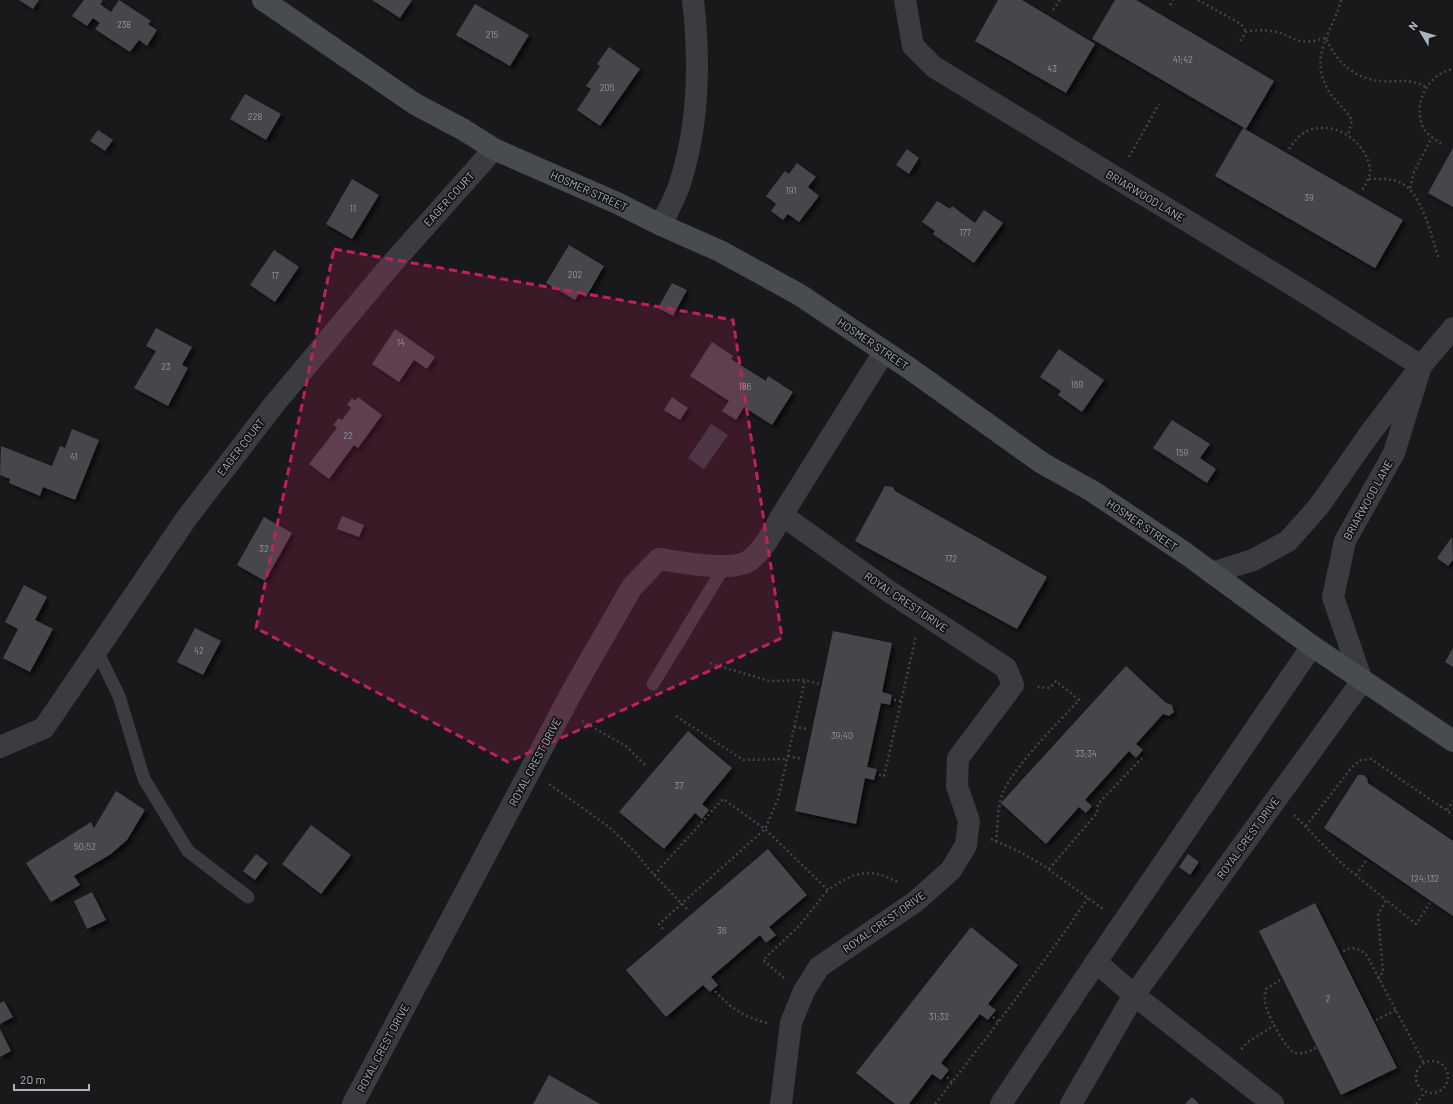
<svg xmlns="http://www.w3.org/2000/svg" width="1453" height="1104" font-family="Barlow,sans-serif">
<defs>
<filter id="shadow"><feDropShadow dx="3.5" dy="3.5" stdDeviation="2" flood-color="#0009"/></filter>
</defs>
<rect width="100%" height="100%" fill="#19191b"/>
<!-- water -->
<polygon fill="#313d40" points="711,424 728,435 704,469 688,458"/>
<!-- building -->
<g fill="#46474b" filter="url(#shadow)">
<polygon points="19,0 39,0 33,9"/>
<polygon points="84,0 101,0 103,1 100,4 111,12 119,0 151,21 148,24 157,30 147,46 139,40 130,52 95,29 100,23 93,18 87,26 72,16"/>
<polygon points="372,0 412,0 400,18"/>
<polygon points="998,0 1022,0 1095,44 1066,93 975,41"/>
<polygon points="1115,0 1136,0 1274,81 1246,129 1092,39"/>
<polygon points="475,4 529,35 510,66 456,35"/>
<polygon points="609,47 640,69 600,126 577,110 591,89 586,86 600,66 597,64"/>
<polygon points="245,94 281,114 266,140 230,119"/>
<polygon points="1243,128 1403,220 1375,268 1215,176"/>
<polygon points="98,130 113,140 105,151 90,141"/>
<polygon points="1453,148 1453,207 1428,193"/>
<polygon points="907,149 919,158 909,174 896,165"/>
<polygon points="797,163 816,177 808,187 819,196 799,222 788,214 783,220 771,211 776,204 766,196 785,171 789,174"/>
<polygon points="352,179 379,195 352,239 326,224"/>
<polygon points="937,201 950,209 952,206 975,223 984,210 1003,223 974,263 933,234 935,231 922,222"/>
<polygon points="569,245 604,266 586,297 579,293 575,300 546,283"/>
<polygon points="274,250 299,267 275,302 250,285"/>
<polygon points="672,283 687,290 673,316 658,308"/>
<polygon points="156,328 192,347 182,365 188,368 168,406 134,388 156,351 146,346"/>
<polygon points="395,329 435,357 427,369 414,360 399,382 372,364"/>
<polygon points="712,342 733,356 731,359 766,381 768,376 793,392 772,425 744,407 736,420 722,411 729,401 690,376"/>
<polygon points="1059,349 1104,380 1082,412 1058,395 1061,391 1040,377"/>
<polygon points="358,397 382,415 358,448 354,445 329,479 309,464 337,428 333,425 339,418 342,420 351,408 347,405 352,398 355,401"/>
<polygon points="672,397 688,408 680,420 664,410"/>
<polygon points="1172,420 1210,444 1200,458 1216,469 1207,483 1153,448"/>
<polygon points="72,429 99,440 75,500 43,487 40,496 9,483 10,479 0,475 1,446 52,466 60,446 65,448"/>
<polygon points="885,486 893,487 895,491 1047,577 1017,629 855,541"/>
<polygon points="342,516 364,525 359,537 337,529"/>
<polygon points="264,517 292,533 265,581 237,565"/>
<polygon points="1452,537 1453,560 1448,566 1437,558"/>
<polygon points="24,585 47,597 35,620 53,629 30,672 3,658 18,629 5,622"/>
<polygon points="195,628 221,641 203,675 177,662"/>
<polygon points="833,631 892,643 882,692 892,695 890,705 881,703 867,767 877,769 874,780 865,778 856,824 795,811"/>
<polygon points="1453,648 1453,667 1445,662"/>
<polygon points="1126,666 1166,703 1172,705 1174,712 1169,716 1163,714 1136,744 1143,750 1136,758 1129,751 1085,800 1092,806 1086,813 1079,807 1046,844 1001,803"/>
<polygon points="688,731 732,768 702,804 709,810 702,819 695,813 664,849 619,812"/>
<polygon points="1358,775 1363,775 1367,778 1368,783 1453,841 1453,916 1324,828"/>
<polygon points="116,791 145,810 127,840 111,854 74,876 80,885 51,902 26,863 91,822 94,828"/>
<polygon points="311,825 351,855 321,894 282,864"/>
<polygon points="768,849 807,895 769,927 776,935 766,943 760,935 711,977 718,985 710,992 703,985 666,1017 626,970"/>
<polygon points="256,854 268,863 255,880 243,871"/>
<polygon points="1188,854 1199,862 1190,875 1179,867"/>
<polygon points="92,892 106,920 87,929 74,901"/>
<polygon points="1315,903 1397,1068 1341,1095 1259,931"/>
<polygon points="971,927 1018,965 988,1004 996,1010 988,1020 980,1014 941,1063 949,1070 941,1080 932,1074 909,1104 895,1104 856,1073"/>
<polygon points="4,1001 13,1017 0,1024 0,1003"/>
<polygon points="0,1029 11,1051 0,1057"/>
<polygon points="549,1075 600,1104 533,1104"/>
<polygon points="1192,1097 1199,1104 1185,1104"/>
</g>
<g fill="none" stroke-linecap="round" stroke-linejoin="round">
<!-- path -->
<g stroke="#404347" stroke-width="2.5" stroke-dasharray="2 3" stroke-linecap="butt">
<polyline points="1198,0 1241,24 1246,32"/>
<path d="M 1341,0 C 1333,32 1309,53 1327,88 C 1333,100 1345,108 1352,120 L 1348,135"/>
<polyline points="1170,5 1173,0"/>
<polyline points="1053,10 1060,0"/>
<path d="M 1240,41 L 1246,32 C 1257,29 1269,30 1280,33 C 1287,35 1294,40 1301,41 C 1309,43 1318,40 1326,38 C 1336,62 1355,79 1381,81 C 1402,83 1405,77 1426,87"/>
<path d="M 1441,144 C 1435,139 1426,134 1423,127 C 1412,104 1428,74 1453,69"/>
<path d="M 1289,149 C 1294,142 1299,135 1307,131 C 1329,121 1356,135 1366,156 C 1368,160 1370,166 1370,170 C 1370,178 1366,184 1362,190"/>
<polyline points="1129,157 1159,104"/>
<path d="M 1369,179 C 1379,179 1390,178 1399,182 C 1421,190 1432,237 1438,257"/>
<polyline points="1410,188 1414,172 1432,137"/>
<polyline points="710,663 769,681 805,680 820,684"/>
<polyline points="894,700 902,701"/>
<polyline points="676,716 743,760 787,759"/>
<polyline points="582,721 627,747 646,766"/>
<polyline points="794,727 808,729"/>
<polyline points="788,756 802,759"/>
<polyline points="879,775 884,776 916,636"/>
<polyline points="549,784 609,827 634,851 654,875 687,909"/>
<polyline points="1447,810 1453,801"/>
<polyline points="1294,815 1341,863 1386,900"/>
<polyline points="1306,826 1353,766 1361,760 1371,759 1453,815"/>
<polyline points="991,839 1020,852 1044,866 1103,909"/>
<path d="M 996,842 C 998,825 997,805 1004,790 C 1018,762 1057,724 1079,700 L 1056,681 L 1050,688 L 1037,687"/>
<polyline points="1049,869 1097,813 1098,804 1142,758"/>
<path d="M 654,875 L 723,799 L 765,829 L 828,890 C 855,872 869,866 899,883"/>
<polyline points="1356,875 1366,861"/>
<polyline points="663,929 659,924 765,829 778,799 805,680"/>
<path d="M 1343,951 C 1353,946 1357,948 1366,954 L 1424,1063"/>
<polyline points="784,978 763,960 798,927 828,890"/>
<polyline points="1378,979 1383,972 1378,915 1386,900 1416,924 1430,903"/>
<path d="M 1280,980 L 1266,989 C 1266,993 1264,998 1265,1002 C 1265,1011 1285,1048 1293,1052 C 1301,1056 1309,1051 1316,1048"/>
<path d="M 715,991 C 732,1009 742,1016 767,1023"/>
<polyline points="993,1017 999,1022"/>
<polyline points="1376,1020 1396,1010"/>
<polyline points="1241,1049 1248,1042 1275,1025"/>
<circle cx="1432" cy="1077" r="16"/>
<polyline points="947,1077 952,1082"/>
<path d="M 935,1104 C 988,1036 1040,969 1088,898"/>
<polyline points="1416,1104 1425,1092"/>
</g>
<!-- lane -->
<g stroke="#3a3c40" stroke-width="13">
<polyline points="97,651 119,696 144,779 188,851 248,897"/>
<polyline points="653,684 724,567"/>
</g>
<!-- street -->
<g stroke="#3a3c40" stroke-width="22">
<polyline points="905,0 913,46 934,67 1301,290 1421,366"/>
<path d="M 661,225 C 668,210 677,195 681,180 C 699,122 700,60 693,0"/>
<polyline points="782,515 884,352"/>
<polyline points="1212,573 1253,560 1288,541 1319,506 1368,436 1421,366 1453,328"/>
<polyline points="0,747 44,728 186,519 272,407 389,267 494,149"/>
<polyline points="1096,962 1134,995 1273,1104"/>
<path d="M 353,1104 L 574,688 L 632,587 L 659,559 C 680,562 733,573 750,560 C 764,549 774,530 782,515 L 890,592 L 1006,668 L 1013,685 L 958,758 L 957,786 L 969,821 L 966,845 L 951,870 L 915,902 L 819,967 L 804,991 L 791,1023 L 781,1104"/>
<polyline points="1001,1104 1096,962 1312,646"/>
<polyline points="1071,1104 1134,995 1362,681 1333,597 1345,541 1394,453 1421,366"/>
</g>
<!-- secondary -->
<polyline stroke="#484b4f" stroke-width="22" points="263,0 415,104 464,130 494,149 617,203 661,225 720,251 800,295 909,368 1042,463 1092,491 1185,553 1312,646 1453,741"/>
</g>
<!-- marked area -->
<path fill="#c12060" fill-opacity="0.2" stroke="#c12060" stroke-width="3" stroke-dasharray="8 5" stroke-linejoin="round" d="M 334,249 L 733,320 L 782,638 L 508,762 L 256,628 Z"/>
<g text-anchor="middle" stroke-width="3.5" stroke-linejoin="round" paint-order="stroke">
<!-- number labels -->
<g font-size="9" fill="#92989e">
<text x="124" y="28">238</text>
<text x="492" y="38">215</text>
<text x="1183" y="63">41;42</text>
<text x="1052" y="72">43</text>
<text x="607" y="91">205</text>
<text x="255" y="120">228</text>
<text x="791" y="194">191</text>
<text x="1309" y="201">39</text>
<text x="353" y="212">11</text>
<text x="965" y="236">177</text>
<text x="575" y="278">202</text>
<text x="275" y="279">17</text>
<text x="401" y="346">14</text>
<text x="166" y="370">23</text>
<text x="1077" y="388">169</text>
<text x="745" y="390">186</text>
<text x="348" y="439">22</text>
<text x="1182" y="456">159</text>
<text x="74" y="460">41</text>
<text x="264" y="552">32</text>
<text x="951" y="562">172</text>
<text x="199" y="654">42</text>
<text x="842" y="739">39;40</text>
<text x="1086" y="757">33;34</text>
<text x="679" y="789">37</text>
<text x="85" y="850">50;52</text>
<text x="1425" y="882">124;132</text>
<text x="722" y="934">36</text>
<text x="1328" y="1002">2</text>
<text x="939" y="1020">31;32</text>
</g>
<!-- street labels -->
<g font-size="11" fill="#acb3ba" stroke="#141416">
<text transform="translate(589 191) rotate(24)" y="4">HOSMER STREET</text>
<text transform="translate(1145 196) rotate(31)" y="4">BRIARWOOD LANE</text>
<text transform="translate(449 199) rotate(-48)" y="4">EAGER COURT</text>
<text transform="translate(873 344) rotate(34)" y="4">HOSMER STREET</text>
<text transform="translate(241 447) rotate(-52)" y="4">EAGER COURT</text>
<text transform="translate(1368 500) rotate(-61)" y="4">BRIARWOOD LANE</text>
<text transform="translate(1142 525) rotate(34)" y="4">HOSMER STREET</text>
<text transform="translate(906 602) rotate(34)" y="4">ROYAL CREST DRIVE</text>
<text transform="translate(535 762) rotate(-62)" y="4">ROYAL CREST DRIVE</text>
<text transform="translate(1248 838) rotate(-54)" y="4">ROYAL CREST DRIVE</text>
<text transform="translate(884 922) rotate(-35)" y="4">ROYAL CREST DRIVE</text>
<text transform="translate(383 1048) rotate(-62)" y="4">ROYAL CREST DRIVE</text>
</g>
</g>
<!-- north arrow -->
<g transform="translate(1421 32) rotate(308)" stroke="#141416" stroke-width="3" paint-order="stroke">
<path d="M0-3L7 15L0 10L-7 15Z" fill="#acb3ba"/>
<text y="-6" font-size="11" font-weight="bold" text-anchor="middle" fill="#acb3ba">N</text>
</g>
<!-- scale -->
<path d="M14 1084v6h75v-6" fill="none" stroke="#acb3ba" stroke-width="2"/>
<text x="20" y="1084" font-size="12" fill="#acb3ba" stroke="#141416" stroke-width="3" paint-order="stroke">20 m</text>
</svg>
